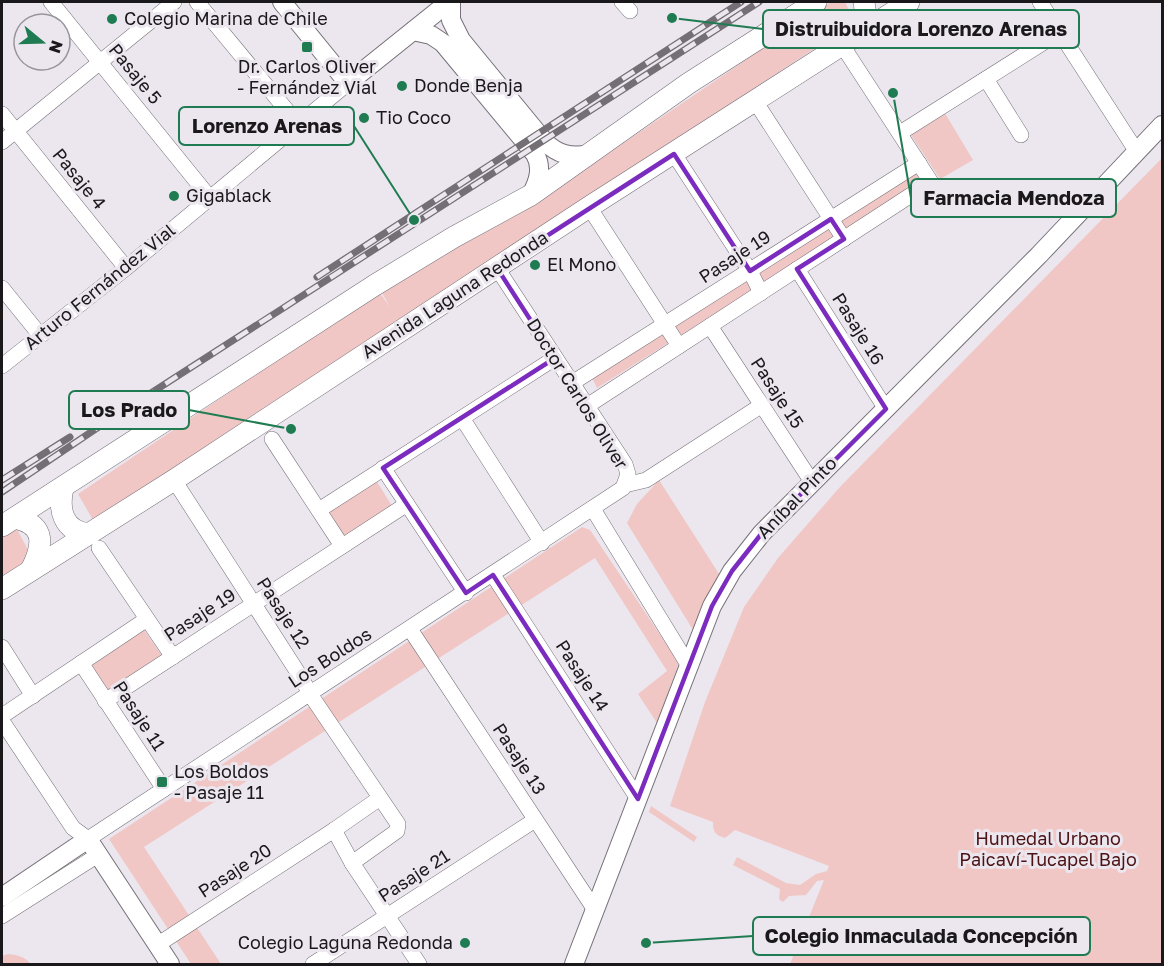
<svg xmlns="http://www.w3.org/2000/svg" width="1164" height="966" font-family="'Golos Text',sans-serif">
<rect width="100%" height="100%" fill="#ece6ee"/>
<!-- green -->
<g fill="#f0c7c5">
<polygon points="831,2 845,2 855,22 94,522 78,494 379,292 390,307 381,291 410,272 495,227 603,157"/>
<polygon points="943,110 973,160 940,179 911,135"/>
<path d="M 1162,158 L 1162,964 L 790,964 L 824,880 L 817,881 L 806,895 L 789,896 L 783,902 L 779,899 L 780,889 L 733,865 L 737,857 L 786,883 L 800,885 L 816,874 L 827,871 L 829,866 L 735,830 L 725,838 C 715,835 713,832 713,822 L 670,806 L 705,702 L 744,607 L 778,558 L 839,488 Z"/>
<polygon points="921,169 928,179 597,388 592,378"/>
<polygon points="374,477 392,506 339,541 321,512"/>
<polygon points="659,480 719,574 695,633 627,523 637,504"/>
<polygon points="12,520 34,561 2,581 2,527"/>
<polygon points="582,527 590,530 679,663 657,723 638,694 667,671 595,558 144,847 221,964 191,964 109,839"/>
<polygon points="144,630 163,657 107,694 90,667"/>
<polygon points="651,806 697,837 694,842 649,812"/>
<path d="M 8,954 C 17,955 24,956 31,964 L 2,964 L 2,956 Z"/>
</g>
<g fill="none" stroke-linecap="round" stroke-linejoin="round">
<defs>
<g id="minor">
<polyline points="51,2 210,198"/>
<polyline points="197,2 299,125"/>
<polyline points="622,2 630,11"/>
<polyline points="1040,2 1137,152"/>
<polyline points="986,79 1021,135"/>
<polyline points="755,101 844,239"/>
<polyline points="2,114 126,268"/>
<polyline points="900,133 1060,32"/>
<polyline points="2,142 174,2"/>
<polyline points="674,154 750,271 761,293"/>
<polyline points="589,207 679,346"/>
<polyline points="797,269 886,409"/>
<polyline points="2,288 40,335"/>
<polyline points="710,326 812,482"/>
<polyline points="2,366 126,268 348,83"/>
<polyline points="572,383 919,163"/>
<polyline points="587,406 931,182 842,45"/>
<polyline points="462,418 542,543"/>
<polyline points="272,439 342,546"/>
<polyline points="383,468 466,593"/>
<polyline points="174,480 302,679 310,694 398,824 397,831 352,863 334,830 380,798"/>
<polyline points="625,485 646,480 762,405"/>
<polyline points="593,509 689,666"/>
<polyline points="319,510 555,358"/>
<polyline points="99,548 173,657"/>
<polyline points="493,575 638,799"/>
<polyline points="410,629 595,910"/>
<polyline points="2,647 33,696"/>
<polyline points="81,663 164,789"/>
<polyline points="105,701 407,504"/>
<polyline points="2,716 147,619"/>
<polyline points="2,721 73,828 88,839 623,488 628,474 625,464 497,268"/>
<polyline points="352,863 419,964"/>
<polyline points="2,916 98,855"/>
<polyline points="157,945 334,830"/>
<polyline points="313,964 535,820"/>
</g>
<g id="tertiary">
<polyline points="282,2 348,83 449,2"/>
<path d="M 451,2 L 451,20 L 461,40 L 544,141 C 558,155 571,158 590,154"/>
<path d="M 413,31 L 431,35 L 443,43 L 535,154 C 543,168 538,182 531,195"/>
<polyline points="2,897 88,839 170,964"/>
<polyline points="574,964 712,606 732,571 762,533 1039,255 1162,125"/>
</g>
<g id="secondary">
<polyline points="862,33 866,16 864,2"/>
<path d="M 63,488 C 58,510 63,531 89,534"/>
<path d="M 15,518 C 47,525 43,546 31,570"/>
<polyline points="2,526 375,285 454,237 531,195 689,83 816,2"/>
<polyline points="2,589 174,480 589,207 909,2"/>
</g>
</defs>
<!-- minor casing -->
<use href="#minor" stroke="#767078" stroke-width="16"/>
<!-- tertiary casing -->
<use href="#tertiary" stroke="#767078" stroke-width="20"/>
<!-- secondary casing -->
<use href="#secondary" stroke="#767078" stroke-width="22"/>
<!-- minor -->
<use href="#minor" stroke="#fff" stroke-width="15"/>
<!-- tertiary -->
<use href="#tertiary" stroke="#fff" stroke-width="18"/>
<!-- secondary -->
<use href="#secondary" stroke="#fff" stroke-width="21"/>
<defs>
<g id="rail">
<polyline points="317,277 741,2"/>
<polyline points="2,480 70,437"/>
<polyline points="2,492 106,422 759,2"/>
</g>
</defs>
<!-- rail casing -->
<use href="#rail" stroke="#736f74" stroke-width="7"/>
<!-- rail -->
<use href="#rail" stroke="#ece6ee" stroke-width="4.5" stroke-dasharray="14" stroke-linecap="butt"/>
</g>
<!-- marked area -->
<path fill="none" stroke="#7b2cbf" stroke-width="4.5" stroke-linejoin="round" d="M 674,154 L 750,271 L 831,219 L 844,239 L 797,269 L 886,409 L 762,533 L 732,571 L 712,606 L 638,799 L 493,575 L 466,593 L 383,468 L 555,358 L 497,268 Z"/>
<!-- markers -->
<g fill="#1f7c52" stroke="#ece6ee" stroke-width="2">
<circle cx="112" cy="19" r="6"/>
<rect x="301" y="41" width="12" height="12" rx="3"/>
<circle cx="402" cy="86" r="6"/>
<circle cx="364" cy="118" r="6"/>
<circle cx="174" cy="196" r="6"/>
<circle cx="535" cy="265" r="6"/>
<rect x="156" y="776" width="12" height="12" rx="3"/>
<circle cx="465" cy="943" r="6"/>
</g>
<g text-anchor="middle" stroke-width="6" stroke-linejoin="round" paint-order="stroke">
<!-- poi labels -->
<g font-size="18" fill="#1a181b" stroke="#ece6ee" text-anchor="start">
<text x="124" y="25">Colegio Marina de Chile</text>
<text x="307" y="73" text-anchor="middle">Dr. Carlos Oliver<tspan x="307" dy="21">- Fernández Vial</tspan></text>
<text x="414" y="92">Donde Benja</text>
<text x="376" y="124">Tio Coco</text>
<text x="186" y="202">Gigablack</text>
<text x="547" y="271">El Mono</text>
<text x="174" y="778">Los Boldos<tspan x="174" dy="21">- Pasaje 11</tspan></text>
<text x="453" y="949" text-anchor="end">Colegio Laguna Redonda</text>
</g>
<!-- street labels -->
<g font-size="18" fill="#1a181b" stroke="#ece6ee">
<text transform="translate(135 74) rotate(51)" y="6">Pasaje 5</text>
<text transform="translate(79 179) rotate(51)" y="6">Pasaje 4</text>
<text transform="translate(735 257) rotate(-33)" y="6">Pasaje 19</text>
<text transform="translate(100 287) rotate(-39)" y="6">Arturo Fernández Vial</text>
<text transform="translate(455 295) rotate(-33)" y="6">Avenida Laguna Redonda</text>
<text transform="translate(858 329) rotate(58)" y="6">Pasaje 16</text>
<text transform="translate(777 393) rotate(57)" y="6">Pasaje 15</text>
<text transform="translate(577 394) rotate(58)" y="6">Doctor Carlos Oliver</text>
<text transform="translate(797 498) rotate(-46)" y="6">Aníbal Pinto</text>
<text transform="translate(283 613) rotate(57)" y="6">Pasaje 12</text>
<text transform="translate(200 615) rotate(-33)" y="6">Pasaje 19</text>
<text transform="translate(330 658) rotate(-33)" y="6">Los Boldos</text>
<text transform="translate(582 676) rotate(57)" y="6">Pasaje 14</text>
<text transform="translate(139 716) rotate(57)" y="6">Pasaje 11</text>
<text transform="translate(519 759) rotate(57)" y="6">Pasaje 13</text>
<text transform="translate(235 871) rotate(-33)" y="6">Pasaje 20</text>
<text transform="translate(414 876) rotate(-33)" y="6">Pasaje 21</text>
</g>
<!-- park labels -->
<g font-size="18" fill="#4c1315" stroke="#ece6ee">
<text x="1048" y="845">Humedal Urbano<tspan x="1048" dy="21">Paicaví-Tucapel Bajo</tspan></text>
</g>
</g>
<!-- callouts -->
<path fill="none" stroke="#1f7c52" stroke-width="2" d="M672 18L763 29M414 220L354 126M893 93L911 198M291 429L189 410M646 943L753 936"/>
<g fill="#1f7c52" stroke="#ece6ee" stroke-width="2">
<circle cx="672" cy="18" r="6"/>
<circle cx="414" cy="220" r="6"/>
<circle cx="893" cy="93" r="6"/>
<circle cx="291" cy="429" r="6"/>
<circle cx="646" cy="943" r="6"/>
</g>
<g fill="#ece6ee" stroke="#1f7c52" stroke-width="2">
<rect x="763" y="10" width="316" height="38" rx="6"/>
<rect x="179" y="107" width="175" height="38" rx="6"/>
<rect x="911" y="179" width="205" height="38" rx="6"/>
<rect x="69" y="391" width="120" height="38" rx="6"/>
<rect x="753" y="917" width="337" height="38" rx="6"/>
</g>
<g font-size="20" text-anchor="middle" font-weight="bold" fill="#1a181b">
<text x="921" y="36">Distruibuidora Lorenzo Arenas</text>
<text x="267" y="133">Lorenzo Arenas</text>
<text x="1014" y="205">Farmacia Mendoza</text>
<text x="129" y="417">Los Prado</text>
<text x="921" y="943">Colegio Inmaculada Concepción</text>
</g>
<!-- border -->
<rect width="1164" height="966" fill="none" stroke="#1a181b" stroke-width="6"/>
<!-- north arrow -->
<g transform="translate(42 42) rotate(109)"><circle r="28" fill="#ece6ee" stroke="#98949a" stroke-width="1.5"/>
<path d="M0-4.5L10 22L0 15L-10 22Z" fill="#1f7c52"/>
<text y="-9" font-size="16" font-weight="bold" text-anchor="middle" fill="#1a181b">N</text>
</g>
</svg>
